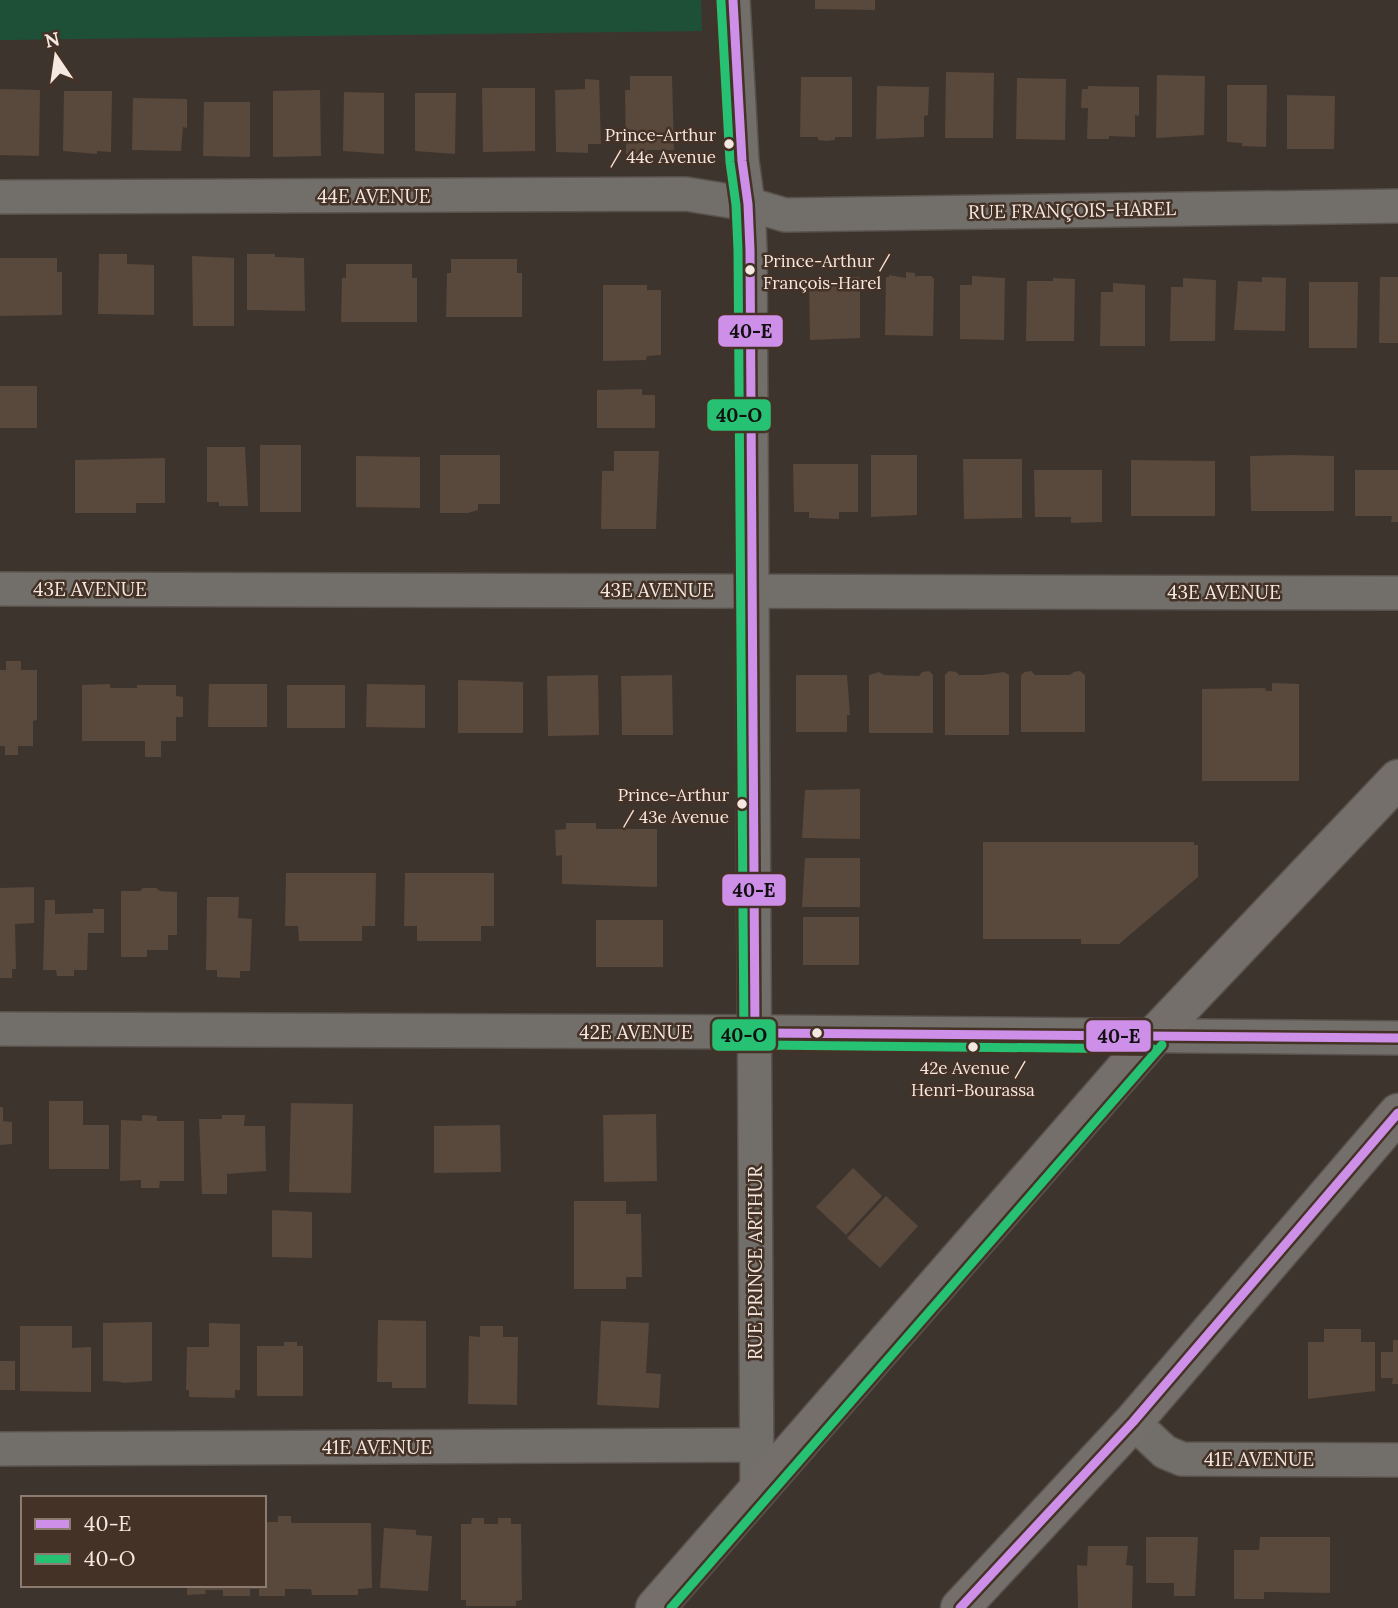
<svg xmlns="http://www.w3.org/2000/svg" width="1398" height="1608" font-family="Lora,serif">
<rect width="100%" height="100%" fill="#3e342e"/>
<!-- green -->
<polygon fill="#1e5038" points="0,0 701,0 702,31 0,40"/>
<!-- building -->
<g fill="#59483c">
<polygon points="815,0 875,0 875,10 815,9"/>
<polygon points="946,72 994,73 993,138 945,138"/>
<polygon points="1157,75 1205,76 1204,135 1156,138"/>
<polygon points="630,76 672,76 674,150 647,150 647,154 626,154 625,90 630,90"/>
<polygon points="801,77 852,77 852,137 835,137 835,140 827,141 818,140 818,137 800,137"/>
<polygon points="1017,78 1066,79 1065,140 1016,139"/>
<polygon points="585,79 599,80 601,144 588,144 588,153 556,152 555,90 585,89"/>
<polygon points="1227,85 1267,85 1266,147 1242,146 1242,143 1227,142"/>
<polygon points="877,86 929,87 928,115 924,116 924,137 876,139"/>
<polygon points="1088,86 1139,87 1139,116 1135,115 1135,137 1109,136 1109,139 1087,139 1088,108 1081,108 1082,89 1088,89"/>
<polygon points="482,88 535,88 535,151 483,152"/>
<polygon points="0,89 40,90 39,156 0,155"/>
<polygon points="320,90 321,156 273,157 273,91"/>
<polygon points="64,91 112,91 111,152 97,151 97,154 63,151"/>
<polygon points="344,92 384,93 384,154 343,151"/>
<polygon points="415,93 456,93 455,154 415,151"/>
<polygon points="1287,95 1335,96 1334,149 1287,149"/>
<polygon points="133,98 187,99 187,128 183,127 181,151 132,150"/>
<polygon points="204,102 250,102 250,157 203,156"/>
<polygon points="99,254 127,254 127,264 154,265 154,315 98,314"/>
<polygon points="247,254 275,254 275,257 304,258 305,311 247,310"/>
<polygon points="192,256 234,258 234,326 193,326"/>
<polygon points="0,258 57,258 57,272 62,272 62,315 0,316"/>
<polygon points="451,259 517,259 517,273 522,273 522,317 446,317 447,273 451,273"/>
<polygon points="346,264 412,264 412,278 417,278 417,322 341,322 342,278 346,278"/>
<polygon points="906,272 915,273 915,278 916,276 932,276 932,278 934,278 933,336 885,335 886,277 889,277 889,275 906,278"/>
<polygon points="972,276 1005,278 1004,340 960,339 960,285 972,285"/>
<polygon points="840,277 860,277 860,338 810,340 809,281 840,281"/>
<polygon points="1262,277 1286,278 1285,331 1234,330 1238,281 1262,282"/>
<polygon points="1380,277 1398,277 1398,343 1379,343"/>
<polygon points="1053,278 1075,279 1074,341 1026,341 1027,281 1053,281"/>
<polygon points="1183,278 1216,280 1215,341 1170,341 1171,287 1183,287"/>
<polygon points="1309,282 1358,282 1357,348 1309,348"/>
<polygon points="1113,283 1145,285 1145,346 1100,346 1101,292 1113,292"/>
<polygon points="603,285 647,285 647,290 661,290 661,355 647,356 646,360 603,361"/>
<rect x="0" y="386" width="37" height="42"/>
<polygon points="642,389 642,395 655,395 655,428 597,428 597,390"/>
<rect x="260" y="445" width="41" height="67"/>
<polygon points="207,447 245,447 248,506 219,506 219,502 207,502"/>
<polygon points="614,451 659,451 656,529 601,529 602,471 614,471"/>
<polygon points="440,455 500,455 500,504 478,504 478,510 468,513 440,513"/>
<polygon points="871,455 917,455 917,515 871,517"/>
<polygon points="1292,455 1334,456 1334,511 1251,511 1250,456"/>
<polygon points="356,456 420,457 420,508 356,507"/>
<polygon points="165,458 165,503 136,503 136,513 75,513 75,460"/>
<polygon points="963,459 1022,459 1022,518 964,519"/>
<polygon points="1131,460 1215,461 1215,516 1131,516"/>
<polygon points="793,464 858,464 858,512 839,512 839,519 809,518 809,512 794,512"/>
<polygon points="1034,470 1102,470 1102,522 1071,523 1071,517 1035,517"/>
<polygon points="1355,470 1398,470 1398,522 1391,522 1392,516 1355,516"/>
<polygon points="6,661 21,661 21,670 37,670 37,720 33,721 33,746 18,746 18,755 5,755 5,746 0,746 0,670 6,670"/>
<polygon points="929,671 933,675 933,733 869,733 869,675 879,672 884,675 919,676 922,672"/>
<polygon points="949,671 956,672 959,675 983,675 1004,672 1009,675 1009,735 945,735 945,675"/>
<polygon points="1031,671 1035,675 1070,675 1074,672 1080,671 1085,675 1085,732 1021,732 1021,675 1025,672"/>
<polygon points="598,675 599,735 548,736 547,676"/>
<polygon points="672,675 673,735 622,735 621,676"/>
<polygon points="796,675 847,675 850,715 847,715 847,732 796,732"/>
<polygon points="458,680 523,682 523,733 458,733"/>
<polygon points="1272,683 1299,684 1299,781 1202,781 1202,689 1265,688 1266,691 1272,691"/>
<polygon points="110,684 110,688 137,688 137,685 176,685 176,696 183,697 183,717 176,717 176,741 161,741 161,757 145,757 145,741 82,741 82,685"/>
<polygon points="209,684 267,684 267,727 208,727"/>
<polygon points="367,684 425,685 425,728 366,727"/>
<rect x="287" y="685" width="58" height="43"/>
<polygon points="860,789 860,839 802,838 805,790"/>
<polygon points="566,823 596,823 596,829 657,829 657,887 562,884 562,855 556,856 555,830 566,829"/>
<polygon points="983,842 1194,842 1194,845 1198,845 1198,877 1119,944 1081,944 1081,939 983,939"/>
<polygon points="805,858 860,858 860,907 802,907"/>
<polygon points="286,873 376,873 375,926 362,926 362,941 299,941 298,926 285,926"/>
<polygon points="405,873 494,873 494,926 481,926 481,941 417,941 417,926 404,926"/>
<polygon points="34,887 34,923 15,924 16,969 12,969 12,978 0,978 0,888"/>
<polygon points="143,888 156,888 160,891 177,892 177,935 168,935 168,950 147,950 147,957 121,957 121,891 140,891"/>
<polygon points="207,897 239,897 238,918 252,919 250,971 240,971 240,978 217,977 217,970 206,970"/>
<polygon points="45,900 55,900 55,914 93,913 93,909 104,909 104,933 88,933 87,970 74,970 74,976 57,976 56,970 43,970"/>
<rect x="803" y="917" width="56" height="48"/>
<rect x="596" y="920" width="67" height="47"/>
<polygon points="49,1101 83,1101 83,1125 109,1125 109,1169 49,1169"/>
<polygon points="291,1103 353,1104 351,1193 289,1192"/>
<polygon points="0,1107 3,1107 3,1121 12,1122 12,1144 0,1145"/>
<polygon points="656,1114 657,1181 604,1182 603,1115"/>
<polygon points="142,1115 157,1116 157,1121 184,1121 184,1181 160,1181 159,1188 141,1188 141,1180 120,1181 121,1120 142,1121"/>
<polygon points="222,1115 245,1115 244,1126 265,1126 266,1171 227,1174 227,1194 202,1194 199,1119 222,1119"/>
<polygon points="500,1125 501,1172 434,1173 434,1126"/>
<polygon points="853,1168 882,1196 846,1235 816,1207"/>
<polygon points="886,1196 918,1226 880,1268 847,1238"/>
<polygon points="574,1201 626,1201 626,1214 641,1214 642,1277 626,1277 626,1289 574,1289"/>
<polygon points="272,1210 312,1212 312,1258 272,1257"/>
<polygon points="378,1320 426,1321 426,1388 392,1388 392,1382 377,1382"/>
<polygon points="601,1321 649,1323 646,1373 661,1374 659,1408 597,1405"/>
<polygon points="152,1322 152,1381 122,1383 122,1382 103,1381 103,1323"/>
<polygon points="209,1323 240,1324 240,1390 235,1390 235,1398 189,1397 189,1390 186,1390 187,1347 209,1347"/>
<polygon points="20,1326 72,1326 72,1348 91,1347 91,1392 20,1391"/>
<polygon points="480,1326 503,1326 503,1337 518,1337 517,1405 468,1404 469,1336 480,1337"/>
<polygon points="1324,1329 1361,1329 1361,1342 1375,1342 1375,1391 1308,1399 1308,1342 1324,1342"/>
<polygon points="1393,1340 1398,1340 1398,1384 1392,1384 1393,1378 1381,1378 1381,1352 1393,1352"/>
<polygon points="284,1342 297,1342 297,1346 303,1346 303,1396 257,1396 257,1346 284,1346"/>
<rect x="0" y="1361" width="15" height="29"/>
<polygon points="278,1516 291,1516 291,1522 293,1523 371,1523 372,1588 358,1589 358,1595 312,1595 311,1589 285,1589 285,1596 259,1596 259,1589 250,1589 250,1596 223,1596 223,1590 205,1590 206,1594 187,1595 187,1588 175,1588 175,1585 264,1585 264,1522 278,1522"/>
<polygon points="472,1518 484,1518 484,1524 498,1524 498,1518 511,1518 511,1524 521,1524 522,1600 516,1601 516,1606 466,1606 466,1600 461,1600 461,1524 471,1524"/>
<polygon points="384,1528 416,1530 416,1535 432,1536 428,1591 380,1588"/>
<polygon points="1146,1537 1198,1537 1195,1596 1174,1596 1174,1583 1146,1583"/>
<polygon points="1260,1537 1330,1537 1330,1593 1264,1592 1264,1599 1234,1599 1234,1550 1259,1550"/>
<polygon points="1088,1546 1128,1546 1126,1565 1133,1566 1132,1608 1078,1608 1077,1565 1087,1566"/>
<rect x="116" y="1585" width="44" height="3"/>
</g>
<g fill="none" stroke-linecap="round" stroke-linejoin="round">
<defs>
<g id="street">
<polyline points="733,0 742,161 748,204 750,250 757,1493"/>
<polyline points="0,197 686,194 748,204 785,215 1398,206"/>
<polyline points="0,589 1398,593"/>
<polyline points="0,1029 772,1032 1398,1038"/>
<polyline points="1133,1422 1165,1452 1182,1459 1398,1460"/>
<polyline points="0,1449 755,1445"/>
</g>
<g id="primary">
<polyline points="655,1608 1153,1037 1398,779"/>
<polyline points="960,1608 1133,1422 1398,1113"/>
</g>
</defs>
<!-- street casing -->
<use href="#street" stroke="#59524c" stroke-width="36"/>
<!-- primary casing -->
<use href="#primary" stroke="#59524c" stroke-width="41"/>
<!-- street -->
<use href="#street" stroke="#726f6a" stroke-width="33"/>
<!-- primary -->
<use href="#primary" stroke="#746f6a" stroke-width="38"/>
<defs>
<g id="bus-1">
<polyline points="733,0 742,161 748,204 750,250 755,1033 1398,1038"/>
<polyline points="960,1608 1133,1422 1398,1113"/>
</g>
<g id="bus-2">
<polyline points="721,1 730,162 736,205 738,250 744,1038 748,1043 755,1045 1153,1049"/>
<polyline points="671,1608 1162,1045"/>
</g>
</defs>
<!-- bus-1 casing -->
<use href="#bus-1" stroke="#453227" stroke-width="14"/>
<!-- bus-2 casing -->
<use href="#bus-2" stroke="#453227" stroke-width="14"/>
<!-- bus-1 -->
<use href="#bus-1" stroke="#ce8fe9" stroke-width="9"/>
<!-- bus-2 -->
<use href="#bus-2" stroke="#26c172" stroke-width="9"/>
</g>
<!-- markers -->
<g fill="#f4e8e1" stroke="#453227" stroke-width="2.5">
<circle cx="729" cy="144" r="6"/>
<circle cx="750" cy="270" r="6"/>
<circle cx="742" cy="804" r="6"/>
<circle cx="817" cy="1033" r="6"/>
<circle cx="973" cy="1047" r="6"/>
</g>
<g text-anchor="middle" stroke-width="5" stroke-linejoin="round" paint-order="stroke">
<!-- bus labels -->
<g font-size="17" fill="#f4e8e1" stroke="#453227" text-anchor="end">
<text x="716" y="141">Prince-Arthur<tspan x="716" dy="22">/ 44e Avenue</tspan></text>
<text x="763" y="267" text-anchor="start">Prince-Arthur /<tspan x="763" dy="22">François-Harel</tspan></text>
<text x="729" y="801">Prince-Arthur<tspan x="729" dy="22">/ 43e Avenue</tspan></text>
<text x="973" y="1074" text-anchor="middle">42e Avenue /<tspan x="973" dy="22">Henri-Bourassa</tspan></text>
</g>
<!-- street labels -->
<g font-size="19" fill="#f4e8e1" stroke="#453227">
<text x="374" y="203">44E AVENUE</text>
<text transform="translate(1072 210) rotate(-1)" y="7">RUE FRANÇOIS-HAREL</text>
<text x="90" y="596">43E AVENUE</text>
<text x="657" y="597">43E AVENUE</text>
<text x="1224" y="599">43E AVENUE</text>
<text x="636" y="1039">42E AVENUE</text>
<text transform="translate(755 1263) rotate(-90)" y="7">RUE PRINCE ARTHUR</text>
<text x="377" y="1454">41E AVENUE</text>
<text x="1259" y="1466">41E AVENUE</text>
</g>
</g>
<g stroke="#453227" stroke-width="2.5">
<rect x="717" y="314" width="67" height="34" rx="7" fill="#ce8fe9"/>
<rect x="706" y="398" width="66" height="34" rx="7" fill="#26c172"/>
<rect x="721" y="873" width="66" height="34" rx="7" fill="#ce8fe9"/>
<rect x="711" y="1018" width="66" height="34" rx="7" fill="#26c172"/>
<rect x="1085" y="1019" width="67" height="34" rx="7" fill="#ce8fe9"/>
</g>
<g font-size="19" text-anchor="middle" font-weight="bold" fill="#111">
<text x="751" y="338">40-E</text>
<text x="739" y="422">40-O</text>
<text x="754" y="897">40-E</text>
<text x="744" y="1042">40-O</text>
<text x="1119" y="1043">40-E</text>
</g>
<!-- legend -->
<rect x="21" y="1496" width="245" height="91" fill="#453227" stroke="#8b7b71" stroke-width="2"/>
<rect x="35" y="1519" width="35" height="10" fill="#ce8fe9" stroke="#8b7b71" stroke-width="2"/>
<text x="84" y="1531" font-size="21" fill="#f4e8e1">40-E</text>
<rect x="35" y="1554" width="35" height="10" fill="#26c172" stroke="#8b7b71" stroke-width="2"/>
<text x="84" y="1566" font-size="21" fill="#f4e8e1">40-O</text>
<!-- north arrow -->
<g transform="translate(56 56) rotate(347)" stroke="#453227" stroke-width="5" paint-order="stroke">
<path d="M0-5L12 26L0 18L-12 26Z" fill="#f4e8e1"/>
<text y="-10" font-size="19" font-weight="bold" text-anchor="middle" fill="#f4e8e1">N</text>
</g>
</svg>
